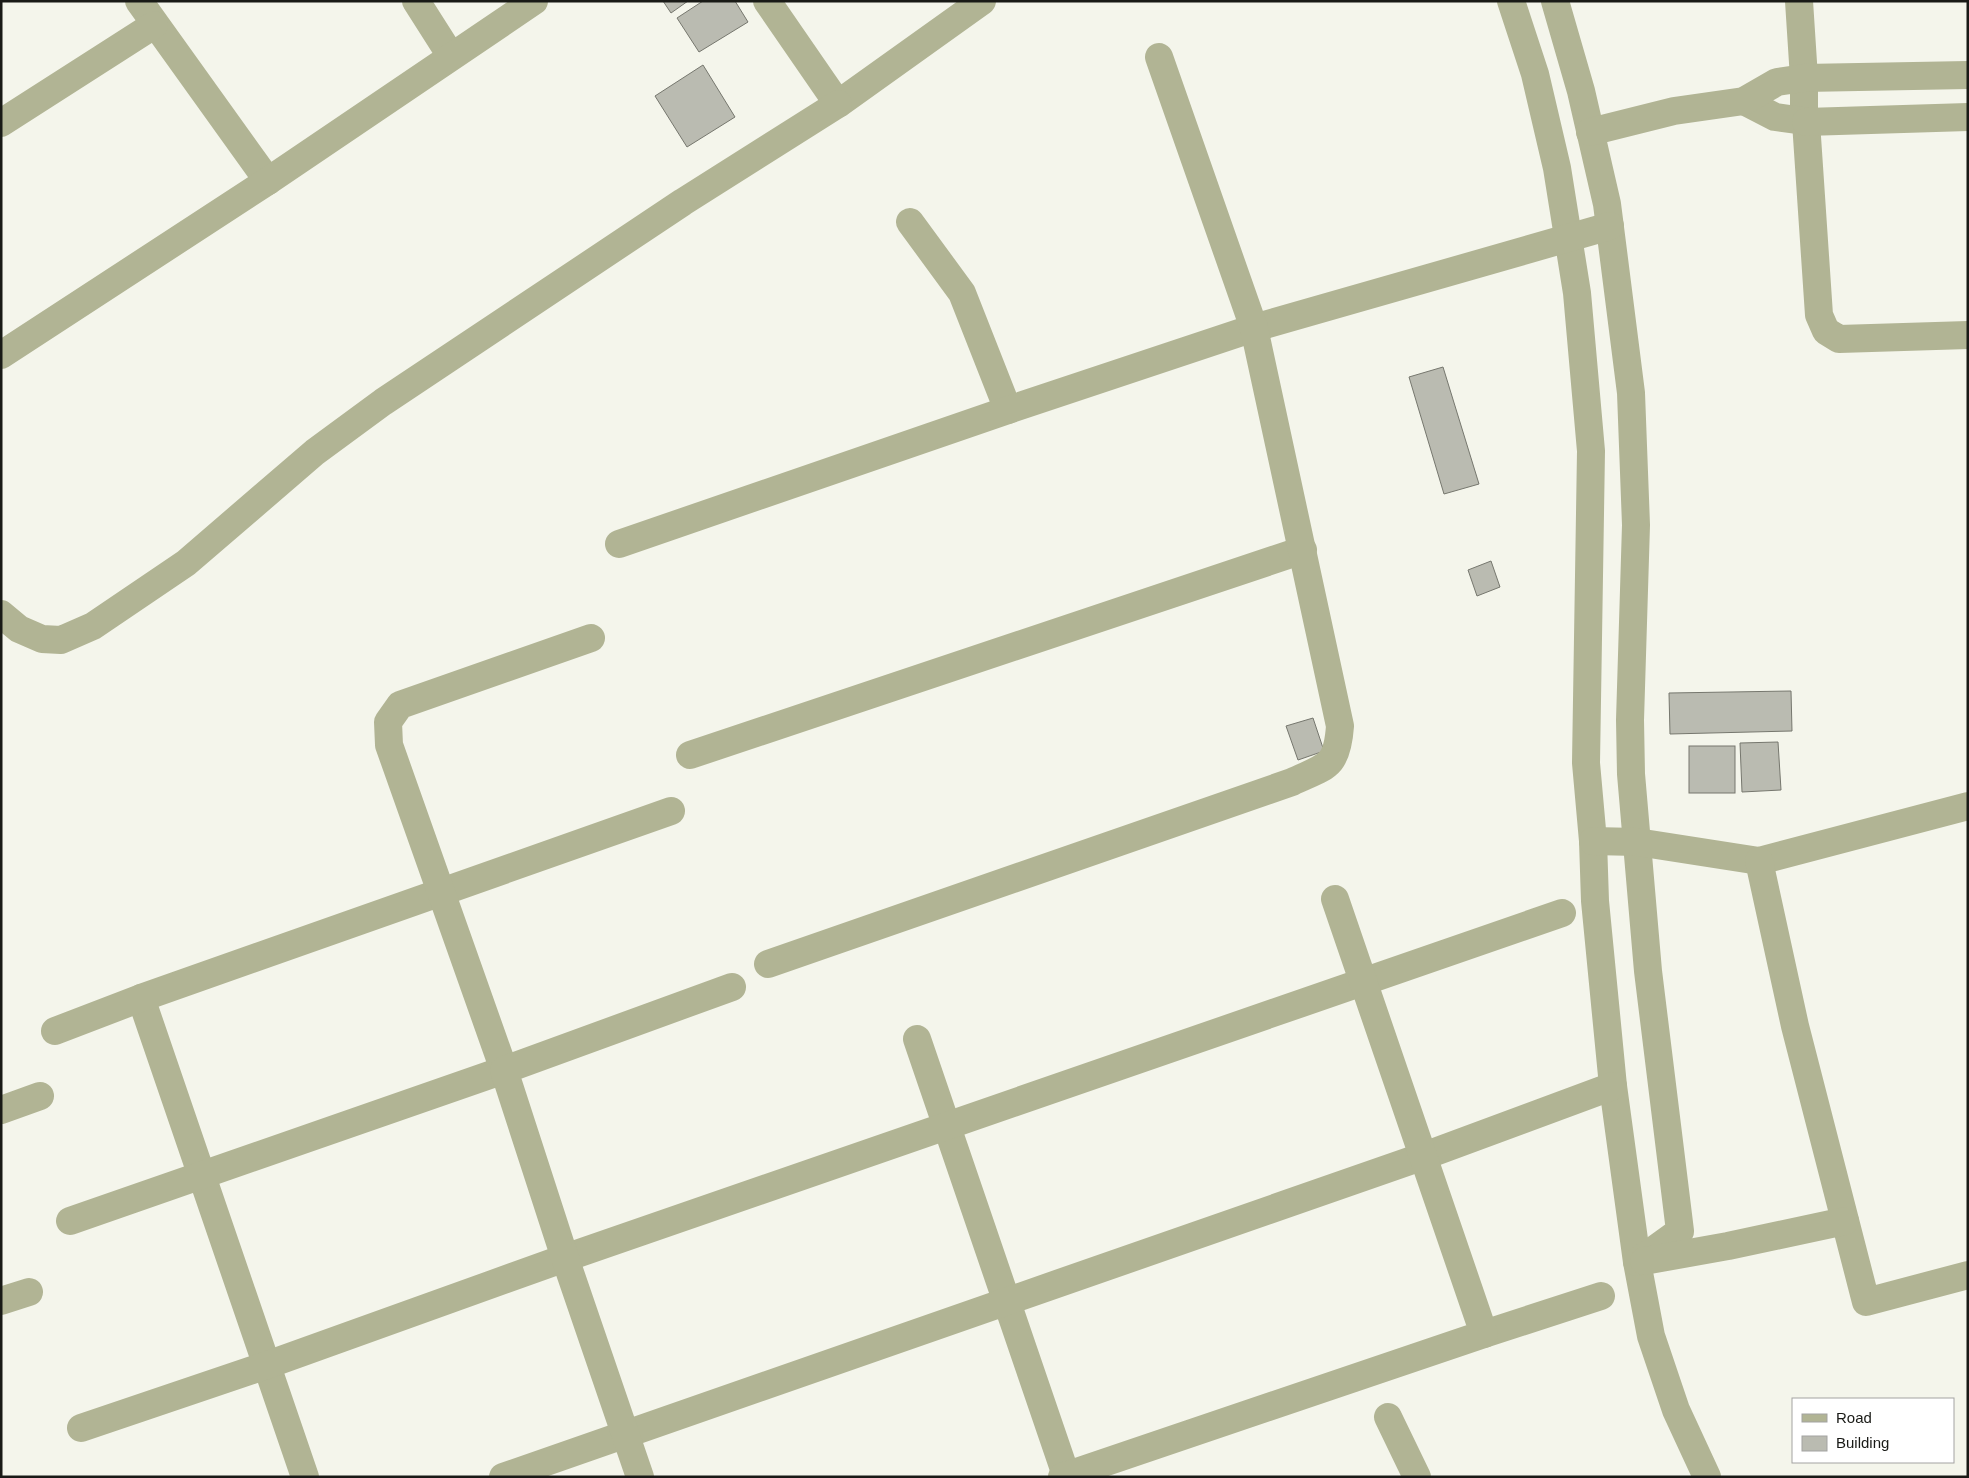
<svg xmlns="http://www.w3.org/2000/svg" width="1969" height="1478" font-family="Arial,sans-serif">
<rect width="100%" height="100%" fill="#f4f5eb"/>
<!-- building -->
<g fill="#babbb1" stroke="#76776e">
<polygon points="663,1 688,1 671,13"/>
<polygon points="703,1 735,1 748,22 699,52 677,18"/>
<polygon points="703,65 735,117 687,147 655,96"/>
<polygon points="1443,367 1479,484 1444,494 1409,377"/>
<polygon points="1491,561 1500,587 1477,596 1468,570"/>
<polygon points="1791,691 1792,731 1670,734 1669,693"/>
<polygon points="1313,718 1324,751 1298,760 1286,726"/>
<polygon points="1778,742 1781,790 1742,792 1740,743"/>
<rect x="1689" y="746" width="46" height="47"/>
</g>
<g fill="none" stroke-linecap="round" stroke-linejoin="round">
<!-- minor -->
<g stroke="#b1b494" stroke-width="28">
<polyline points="139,1 268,181"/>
<polyline points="416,1 451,56"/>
<polyline points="767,1 838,104 982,1"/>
<polyline points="1511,1 1535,74 1557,168 1577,293 1591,451 1586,763 1593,841 1595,901 1613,1086 1637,1262 1651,1336 1676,1410 1707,1477"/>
<polyline points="1555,1 1581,91 1607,204 1631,393 1636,525 1630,720 1631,774 1648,971 1680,1231 1637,1262"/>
<polyline points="1799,1 1804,78 1804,121 1806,122 1819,315 1826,331 1839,339 1968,335"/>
<polyline points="1744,101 1775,117 1804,121"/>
<polyline points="1806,122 1968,117"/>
<polyline points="1,123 154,25"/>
<polyline points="1590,132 1674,111 1744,101 1777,82 1804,78 1968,75"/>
<polyline points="910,222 962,293 1008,410"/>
<polyline points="1,355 268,181 534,1"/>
<polyline points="619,544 1008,410 1254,328 1610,226"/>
<polyline points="1,614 19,629 42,639 61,640 93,626 186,563 315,452 383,402 683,202 838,104"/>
<polyline points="690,755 1303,550"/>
<polyline points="1593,841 1637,842 1759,861 1968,806"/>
<polyline points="1759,861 1795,1026 1866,1302 1968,1275"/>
<path d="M 768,964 L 1292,782 C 1326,766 1337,768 1340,726 L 1254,328 L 1159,57"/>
<polyline points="141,998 305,1477"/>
<polyline points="55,1031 141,998 671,811"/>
<polyline points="917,1039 1066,1475"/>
<polyline points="1,1110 40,1096"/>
<polyline points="70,1221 504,1070 389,745 388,722 400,705 591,638"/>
<polyline points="1644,1261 1728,1246 1845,1221"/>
<polyline points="1,1301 29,1292"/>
<polyline points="1484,1334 1601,1296"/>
<polyline points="1388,1417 1417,1477"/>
<polyline points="81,1428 267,1365 565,1258 1562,913"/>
<polyline points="503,1477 1424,1156 1613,1086"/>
<polyline points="640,1477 565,1258 504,1070 732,987"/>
<polyline points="1062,1477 1484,1334 1335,899"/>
</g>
</g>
<!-- border -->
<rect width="1969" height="1478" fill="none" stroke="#191a16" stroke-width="5"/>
<!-- legend -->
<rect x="1792" y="1398" width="162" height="65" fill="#ffffff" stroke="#a3a3a2"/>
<rect x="1802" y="1414" width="25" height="8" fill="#b1b494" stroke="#a3a3a2"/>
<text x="1836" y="1423" font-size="15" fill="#191a16">Road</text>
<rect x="1802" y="1436" width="25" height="15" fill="#babbb1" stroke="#a3a3a2"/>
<text x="1836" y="1448" font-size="15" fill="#191a16">Building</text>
</svg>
